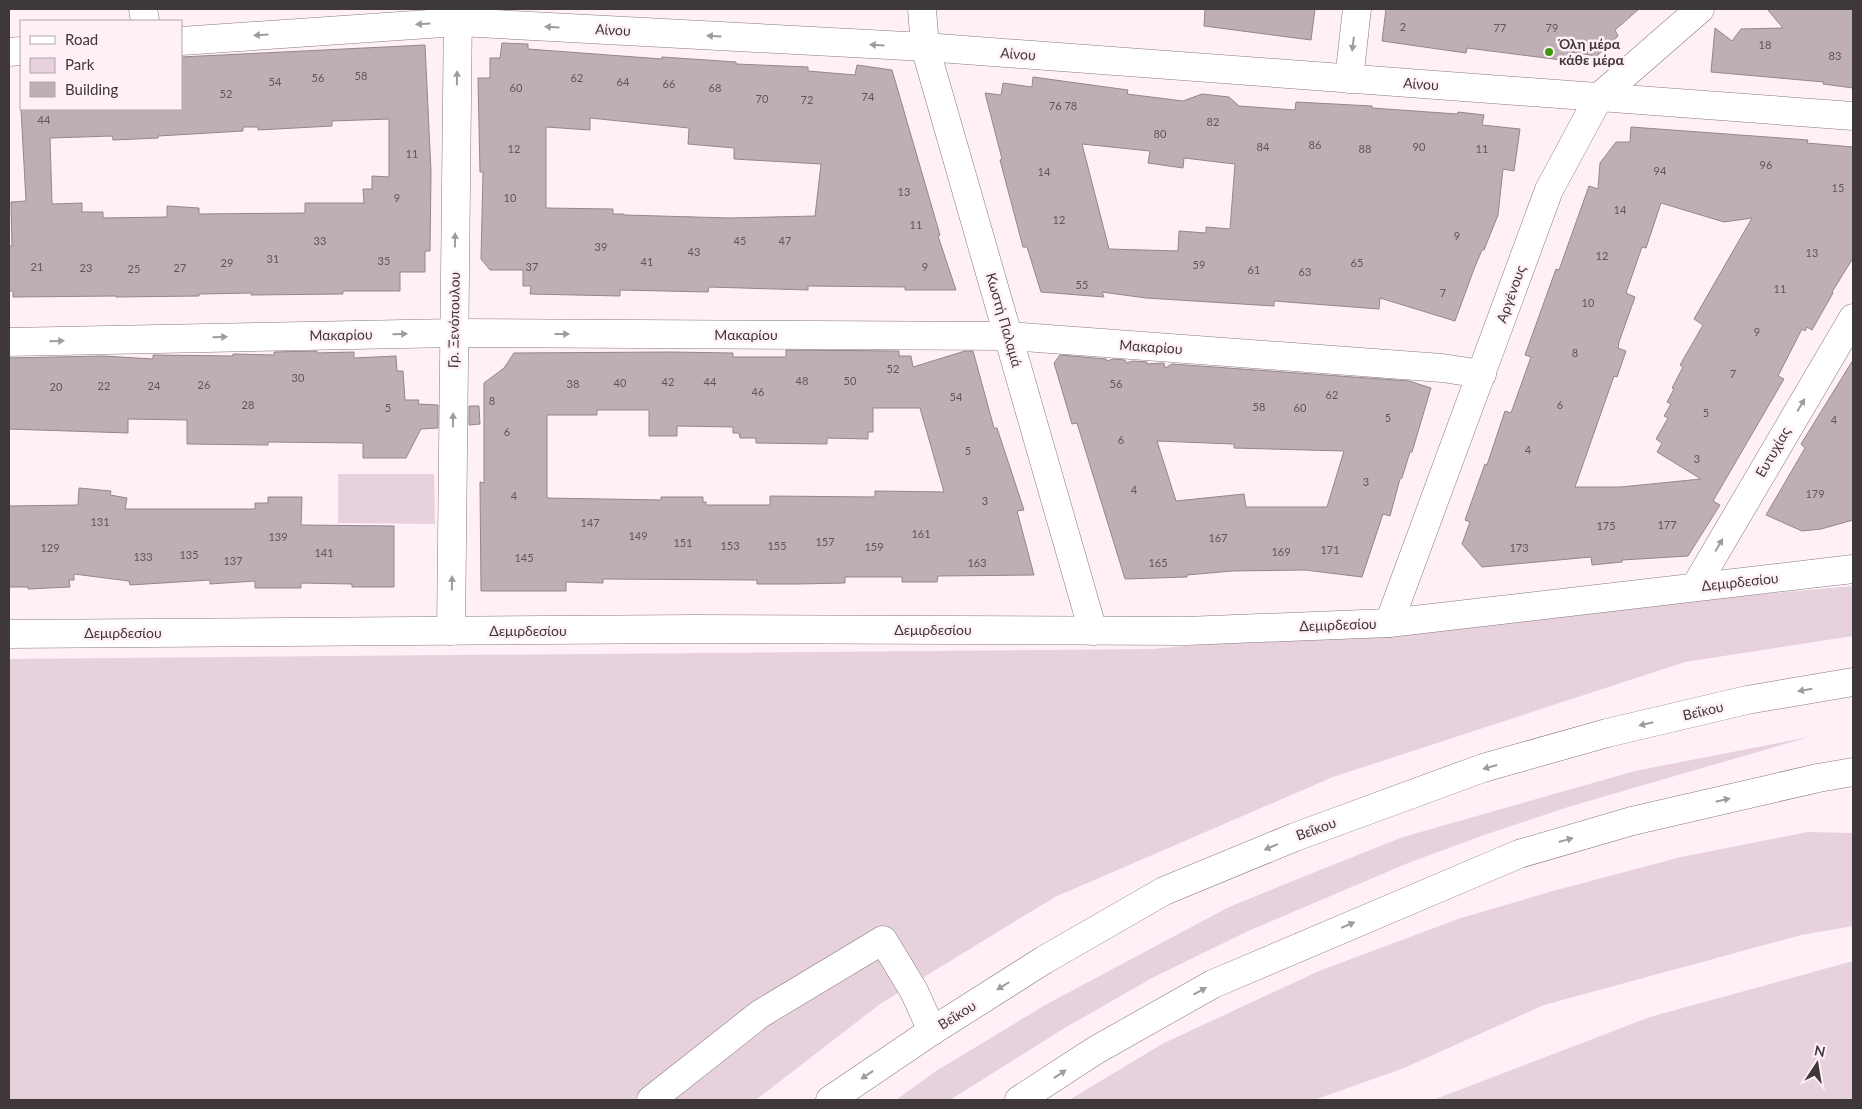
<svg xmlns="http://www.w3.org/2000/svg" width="1862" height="1109" font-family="Lato,sans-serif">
<rect width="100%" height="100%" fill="#ffeff7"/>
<!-- green -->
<g fill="#e6d1dc">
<polygon points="338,474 434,474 435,524 338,523"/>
<polygon points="1853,586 1853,636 1685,662 1333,777 1055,897 880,1004 756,1100 9,1100 9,659 1152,649"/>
<polygon points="1809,737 1568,807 1484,835 1408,863 1246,932 1152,978 1063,1029 950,1100 896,1100 936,1071 1047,1004 1229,907 1320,870 1403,837 1635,771"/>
<polygon points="1808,832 1853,833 1853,926 1801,935 1544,1005 1404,1068 1314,1100 1069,1100 1162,1044 1319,971 1461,918 1553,891 1681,857"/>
<polygon points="1853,961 1853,1100 1433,1100 1650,1017"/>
</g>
<!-- building -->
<g fill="#beafb6" stroke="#94868d" fill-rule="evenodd">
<polygon points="1205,9 1315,9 1311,40 1204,26"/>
<polygon points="1386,9 1639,9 1615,30 1618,36 1597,56 1570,52 1569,61 1467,48 1466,53 1382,41"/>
<polygon points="1767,9 1853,9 1853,88 1823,84 1824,82 1711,72 1715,28 1732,41 1741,29 1783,28"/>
<path d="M 502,43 L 528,44 L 528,49 L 662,59 L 662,57 L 736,62 L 736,64 L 808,67 L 808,71 L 855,75 L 857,65 L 892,70 L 940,235 L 938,236 L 956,290 L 905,290 L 905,287 L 808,286 L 808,290 L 709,287 L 708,292 L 620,290 L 620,296 L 530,294 L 531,286 L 523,286 L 523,270 L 490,270 L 481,259 L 483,172 L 480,172 L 478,78 L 490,78 L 490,58 L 500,58 ZM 590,118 L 689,128 L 688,144 L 734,148 L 734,159 L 821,164 L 815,216 L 730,218 L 624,215 L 624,214 L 613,214 L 613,209 L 546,208 L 546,127 L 590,130 Z"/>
<path d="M 425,45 L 431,172 L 430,251 L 425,251 L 425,272 L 400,272 L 400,291 L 343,291 L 343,294 L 251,295 L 251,293 L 199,294 L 199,296 L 116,297 L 116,296 L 13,297 L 13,291 L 9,291 L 9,246 L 12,246 L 11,202 L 26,201 L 21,109 L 181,109 L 181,57 ZM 389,119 L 389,177 L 372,176 L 372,189 L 363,189 L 364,203 L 305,203 L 305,213 L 199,214 L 199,208 L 167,206 L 167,217 L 103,218 L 103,212 L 82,212 L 82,203 L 52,204 L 50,138 L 112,136 L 113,140 L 158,138 L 158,136 L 243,131 L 243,127 L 258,127 L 258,130 L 332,126 L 332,121 Z"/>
<path d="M 1033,77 L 1128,90 L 1127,94 L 1183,101 L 1202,94 L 1229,97 L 1239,106 L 1295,110 L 1296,102 L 1372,106 L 1372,108 L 1457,114 L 1458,112 L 1484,115 L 1482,125 L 1520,129 L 1514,171 L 1503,169 L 1498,215 L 1484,250 L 1482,250 L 1474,269 L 1455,321 L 1380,298 L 1379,309 L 1274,301 L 1274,306 L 1146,298 L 1102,292 L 1104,297 L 1041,292 L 1027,247 L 1023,247 L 1000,160 L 1002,159 L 985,93 L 1001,95 L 1003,83 L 1032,87 ZM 1082,144 L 1150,151 L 1148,163 L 1183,168 L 1184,158 L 1235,164 L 1230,229 L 1206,227 L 1206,233 L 1179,231 L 1178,251 L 1109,249 Z"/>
<path d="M 1631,127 L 1808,140 L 1807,143 L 1853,147 L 1853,258 L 1832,292 L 1833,293 L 1812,330 L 1807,327 L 1805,331 L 1802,329 L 1778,376 L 1784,379 L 1713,501 L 1720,505 L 1688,556 L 1622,560 L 1622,562 L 1592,565 L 1591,557 L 1482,567 L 1462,544 L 1470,522 L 1465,520 L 1485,464 L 1487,465 L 1505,411 L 1511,413 L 1531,357 L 1525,355 L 1556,269 L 1559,270 L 1589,186 L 1598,189 L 1600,163 L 1616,142 L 1630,142 ZM 1661,203 L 1724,222 L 1752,218 L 1694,319 L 1703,325 L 1680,365 L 1683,367 L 1672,388 L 1674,389 L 1667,402 L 1671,404 L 1664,416 L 1668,418 L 1656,439 L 1662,443 L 1657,452 L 1701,479 L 1621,487 L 1575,487 L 1614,376 L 1617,377 L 1626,351 L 1618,348 L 1619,342 L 1635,297 L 1626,293 L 1642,247 L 1646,248 Z"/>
<path d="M 786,350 L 899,351 L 899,356 L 911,356 L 913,367 L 965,351 L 973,351 L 994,428 L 997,428 L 1024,510 L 1017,511 L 1034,575 L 938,576 L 937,582 L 902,582 L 902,577 L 845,577 L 845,583 L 798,584 L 757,584 L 757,580 L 603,579 L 603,583 L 566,582 L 566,591 L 481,591 L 480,482 L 484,483 L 484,383 L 504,368 L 514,353 L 671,352 L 733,353 L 733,357 L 786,357 ZM 873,408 L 920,408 L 944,492 L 875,491 L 875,497 L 770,496 L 770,505 L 706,505 L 706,502 L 703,502 L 703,497 L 661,497 L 661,500 L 547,498 L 547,415 L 597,415 L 597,410 L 649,410 L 649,436 L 677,436 L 677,426 L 733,427 L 733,433 L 739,433 L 740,438 L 756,438 L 756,443 L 827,444 L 827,438 L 868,439 L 868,432 L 873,432 Z"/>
<polygon points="317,351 317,353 354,352 354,358 396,356 397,371 403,371 405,400 419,400 418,404 438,405 438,428 421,429 406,458 363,458 363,443 268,442 268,445 187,444 187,420 128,419 128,433 9,429 9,358 103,356 153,359 153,355 233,356 233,354 274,355 274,352"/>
<path d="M 1060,355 L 1106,359 L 1107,361 L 1113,359 L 1125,360 L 1126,363 L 1133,361 L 1147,362 L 1147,364 L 1164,363 L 1165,368 L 1172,364 L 1409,381 L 1431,388 L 1412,452 L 1410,452 L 1402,478 L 1400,479 L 1390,516 L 1383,514 L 1362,577 L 1305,570 L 1232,571 L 1187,575 L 1187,577 L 1125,579 L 1077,423 L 1072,424 L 1054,363 ZM 1157,441 L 1234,444 L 1234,448 L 1344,451 L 1327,507 L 1246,507 L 1244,494 L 1176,501 Z"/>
<polygon points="1853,360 1853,520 1821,529 1802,531 1766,515 1805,448 1801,444"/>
<polygon points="469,406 479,406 480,424 469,425"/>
<polygon points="79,488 111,491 110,495 127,498 125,509 255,509 255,503 268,503 268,497 302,497 301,525 394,526 394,587 352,587 352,584 301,583 301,588 255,588 255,581 210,584 210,580 130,585 129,581 74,574 74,580 69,580 70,587 28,589 28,587 9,587 9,506 78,505"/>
</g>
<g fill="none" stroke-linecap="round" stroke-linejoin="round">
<defs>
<g id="street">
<polyline points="143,9 145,21"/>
<polyline points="922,9 925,47 1093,631"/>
<polyline points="181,41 458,22 925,47 1853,116"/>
<polyline points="9,52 21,51"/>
<polyline points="1349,79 1357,9"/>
<polyline points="9,342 454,333 1009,336 1442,368 1482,374"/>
<polyline points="1695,587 1853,318"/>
<polyline points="1389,623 1549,190 1599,97 1700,9"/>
<polyline points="451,631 458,9"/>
<polyline points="9,634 694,629 1186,631 1389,623 1853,569"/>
<polyline points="651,1100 760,1014 883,940 914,991 932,1031"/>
</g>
<g id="primary">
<polyline points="830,1100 932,1031 1044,960 1164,891 1295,837 1483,768 1607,733 1747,700 1853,682"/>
<polyline points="1019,1100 1096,1050 1213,984 1519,854 1632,821 1818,778 1853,772"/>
</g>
</defs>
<!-- street casing -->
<use href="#street" stroke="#877980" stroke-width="29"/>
<!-- primary casing -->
<use href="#primary" stroke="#877980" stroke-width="29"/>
<!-- street -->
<use href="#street" stroke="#fff" stroke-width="28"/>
<!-- primary -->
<use href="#primary" stroke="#fff" stroke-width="28"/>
</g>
<!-- one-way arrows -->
<defs><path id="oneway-solid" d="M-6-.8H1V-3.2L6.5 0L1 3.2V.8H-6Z" transform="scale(1.25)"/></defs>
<g fill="#9e9c9d">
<use href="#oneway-solid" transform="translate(423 24) rotate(176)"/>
<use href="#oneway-solid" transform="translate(552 27) rotate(-177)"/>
<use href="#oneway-solid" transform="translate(261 35) rotate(176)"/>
<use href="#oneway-solid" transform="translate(714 36) rotate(-177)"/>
<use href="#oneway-solid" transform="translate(1353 44) rotate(97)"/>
<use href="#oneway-solid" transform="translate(877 45) rotate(-177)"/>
<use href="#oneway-solid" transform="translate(457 78) rotate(-89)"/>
<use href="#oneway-solid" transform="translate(455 240) rotate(-89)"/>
<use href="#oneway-solid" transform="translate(400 334) rotate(-1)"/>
<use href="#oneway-solid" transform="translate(562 334)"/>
<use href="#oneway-solid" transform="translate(220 337) rotate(-1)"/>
<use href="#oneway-solid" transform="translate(57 341) rotate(-1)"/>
<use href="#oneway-solid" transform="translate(1801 405) rotate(-60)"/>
<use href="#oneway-solid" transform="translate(453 420) rotate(-89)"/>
<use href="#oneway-solid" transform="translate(1719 545) rotate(-60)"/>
<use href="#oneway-solid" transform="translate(452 583) rotate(-89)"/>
<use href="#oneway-solid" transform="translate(1805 690) rotate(170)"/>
<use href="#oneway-solid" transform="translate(1646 724) rotate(167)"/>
<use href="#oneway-solid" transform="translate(1490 767) rotate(164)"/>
<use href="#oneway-solid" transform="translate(1723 800) rotate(-13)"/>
<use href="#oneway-solid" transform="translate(1566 840) rotate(-16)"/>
<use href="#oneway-solid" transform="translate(1271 847) rotate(157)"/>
<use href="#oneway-solid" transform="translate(1348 925) rotate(-23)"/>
<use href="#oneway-solid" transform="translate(1003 986) rotate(148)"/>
<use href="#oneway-solid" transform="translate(1200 991) rotate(-29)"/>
<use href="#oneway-solid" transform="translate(1060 1074) rotate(-33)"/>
<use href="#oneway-solid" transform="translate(867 1075) rotate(146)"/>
</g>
<!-- markers -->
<circle fill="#3d9710" stroke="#ffeff7" stroke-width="2" cx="1549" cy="52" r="5"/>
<g text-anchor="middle" stroke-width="5" stroke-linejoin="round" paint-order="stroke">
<!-- number labels -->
<g font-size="11" fill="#5e565a">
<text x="1403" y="31">2</text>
<text x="1500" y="32">77</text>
<text x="1552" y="32">79</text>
<text x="1765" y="49">18</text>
<text x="1835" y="60">83</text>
<text x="361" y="80">58</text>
<text x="318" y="82">56</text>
<text x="577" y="82">62</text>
<text x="275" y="86">54</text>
<text x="623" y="86">64</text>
<text x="669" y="88">66</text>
<text x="516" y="92">60</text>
<text x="715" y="92">68</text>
<text x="226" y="98">52</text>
<text x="868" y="101">74</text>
<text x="762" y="103">70</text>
<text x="807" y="104">72</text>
<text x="1063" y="110">76 78</text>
<text x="44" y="124">44</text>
<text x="1213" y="126">82</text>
<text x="1160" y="138">80</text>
<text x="1315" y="149">86</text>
<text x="1263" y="151">84</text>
<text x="1419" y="151">90</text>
<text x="514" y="153">12</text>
<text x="1365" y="153">88</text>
<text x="1482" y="153">11</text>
<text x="412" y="158">11</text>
<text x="1766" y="169">96</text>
<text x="1660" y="175">94</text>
<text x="1044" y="176">14</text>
<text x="1838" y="192">15</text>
<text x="904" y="196">13</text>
<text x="397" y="202">9</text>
<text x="510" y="202">10</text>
<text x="1620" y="214">14</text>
<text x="1059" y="224">12</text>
<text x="916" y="229">11</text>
<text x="1457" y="240">9</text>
<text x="320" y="245">33</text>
<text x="740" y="245">45</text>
<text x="785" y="245">47</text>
<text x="601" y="251">39</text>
<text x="694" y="256">43</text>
<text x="1812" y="257">13</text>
<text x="1602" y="260">12</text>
<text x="273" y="263">31</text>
<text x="384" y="265">35</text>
<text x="647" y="266">41</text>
<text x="227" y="267">29</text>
<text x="1357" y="267">65</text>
<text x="1199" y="269">59</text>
<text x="37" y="271">21</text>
<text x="532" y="271">37</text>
<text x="925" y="271">9</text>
<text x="86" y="272">23</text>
<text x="180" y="272">27</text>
<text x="134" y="273">25</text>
<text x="1254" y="274">61</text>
<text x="1305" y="276">63</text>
<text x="1082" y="289">55</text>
<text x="1780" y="293">11</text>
<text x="1443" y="297">7</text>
<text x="1588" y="307">10</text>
<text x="1757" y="336">9</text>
<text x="1575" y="357">8</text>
<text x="893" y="373">52</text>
<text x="1733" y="378">7</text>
<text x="298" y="382">30</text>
<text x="802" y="385">48</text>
<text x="850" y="385">50</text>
<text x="668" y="386">42</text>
<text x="710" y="386">44</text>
<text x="620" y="387">40</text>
<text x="573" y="388">38</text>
<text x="1116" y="388">56</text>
<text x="204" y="389">26</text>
<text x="104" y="390">22</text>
<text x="154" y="390">24</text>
<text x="56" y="391">20</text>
<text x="758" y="396">46</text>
<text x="1332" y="399">62</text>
<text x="956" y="401">54</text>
<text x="492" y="405">8</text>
<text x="248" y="409">28</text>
<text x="1560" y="409">6</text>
<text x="1259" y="411">58</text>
<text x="388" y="412">5</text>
<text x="1300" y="412">60</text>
<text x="1706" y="417">5</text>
<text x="1388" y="422">5</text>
<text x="1834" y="424">4</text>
<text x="507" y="436">6</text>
<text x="1121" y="444">6</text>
<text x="1528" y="454">4</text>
<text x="968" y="455">5</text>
<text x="1697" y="463">3</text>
<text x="1366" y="486">3</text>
<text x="1134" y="494">4</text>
<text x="1815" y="498">179</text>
<text x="514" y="500">4</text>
<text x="985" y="505">3</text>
<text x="100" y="526">131</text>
<text x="590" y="527">147</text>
<text x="1667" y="529">177</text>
<text x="1606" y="530">175</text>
<text x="921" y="538">161</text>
<text x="638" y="540">149</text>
<text x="278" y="541">139</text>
<text x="1218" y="542">167</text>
<text x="825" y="546">157</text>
<text x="683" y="547">151</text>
<text x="730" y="550">153</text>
<text x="777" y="550">155</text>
<text x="874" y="551">159</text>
<text x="50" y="552">129</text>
<text x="1519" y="552">173</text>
<text x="1330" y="554">171</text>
<text x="1281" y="556">169</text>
<text x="324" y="557">141</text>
<text x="189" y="559">135</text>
<text x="143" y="561">133</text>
<text x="524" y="562">145</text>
<text x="233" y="565">137</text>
<text x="977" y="567">163</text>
<text x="1158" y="567">165</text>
</g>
<!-- street labels -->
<g font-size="14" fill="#3e383b" stroke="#ffeff7">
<text transform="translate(613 30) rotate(3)" y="5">Αίνου</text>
<text transform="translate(1018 54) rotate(4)" y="5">Αίνου</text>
<text transform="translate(1421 84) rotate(4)" y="5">Αίνου</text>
<text transform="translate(1511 294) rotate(-70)" y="5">Αργένους</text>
<text transform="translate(454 320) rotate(-89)" y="5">Γρ. Ξενόπουλου</text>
<text transform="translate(1004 320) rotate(74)" y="5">Κωστή Παλαμά</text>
<text transform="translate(341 335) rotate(-1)" y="5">Μακαρίου</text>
<text x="746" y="340">Μακαρίου</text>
<text transform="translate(1151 347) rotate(4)" y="5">Μακαρίου</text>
<text transform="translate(1773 452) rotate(-60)" y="5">Ευτυχίας</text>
<text transform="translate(1740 582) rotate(-6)" y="5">Δεμιρδεσίου</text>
<text transform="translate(1338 625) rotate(-2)" y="5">Δεμιρδεσίου</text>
<text x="933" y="635">Δεμιρδεσίου</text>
<text x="528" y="636">Δεμιρδεσίου</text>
<text x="123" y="638">Δεμιρδεσίου</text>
<text transform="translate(1703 711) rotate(-13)" y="5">Βεΐκου</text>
<text transform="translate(1316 829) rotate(-20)" y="5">Βεΐκου</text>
<text transform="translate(957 1015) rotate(-32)" y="5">Βεΐκου</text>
</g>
<!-- poi labels -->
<g font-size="14" font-weight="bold" fill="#3e383b" stroke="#ffeff7" text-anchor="start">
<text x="1559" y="49">Όλη μέρα<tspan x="1559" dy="16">κάθε μέρα</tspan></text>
</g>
</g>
<!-- border -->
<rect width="1862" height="1109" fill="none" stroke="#3e383b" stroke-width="20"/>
<!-- legend -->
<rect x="20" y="20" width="162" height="90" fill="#ffeff7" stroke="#b2a6ac"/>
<rect x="30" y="36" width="25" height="8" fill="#ffffff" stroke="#b2a6ac"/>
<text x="65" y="45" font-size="15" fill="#3e383b">Road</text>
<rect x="30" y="58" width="25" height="15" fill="#e6d1dc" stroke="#b2a6ac"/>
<text x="65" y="70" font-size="15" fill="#3e383b">Park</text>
<rect x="30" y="82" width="25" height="15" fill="#beafb6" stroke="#b2a6ac"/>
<text x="65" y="95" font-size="15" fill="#3e383b">Building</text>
<!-- north arrow -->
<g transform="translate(1817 1064) rotate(12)" stroke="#ffeff7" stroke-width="4" paint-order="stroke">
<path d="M0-4L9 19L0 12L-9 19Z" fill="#3e383b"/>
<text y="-8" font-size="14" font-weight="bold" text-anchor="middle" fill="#3e383b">N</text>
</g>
</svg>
